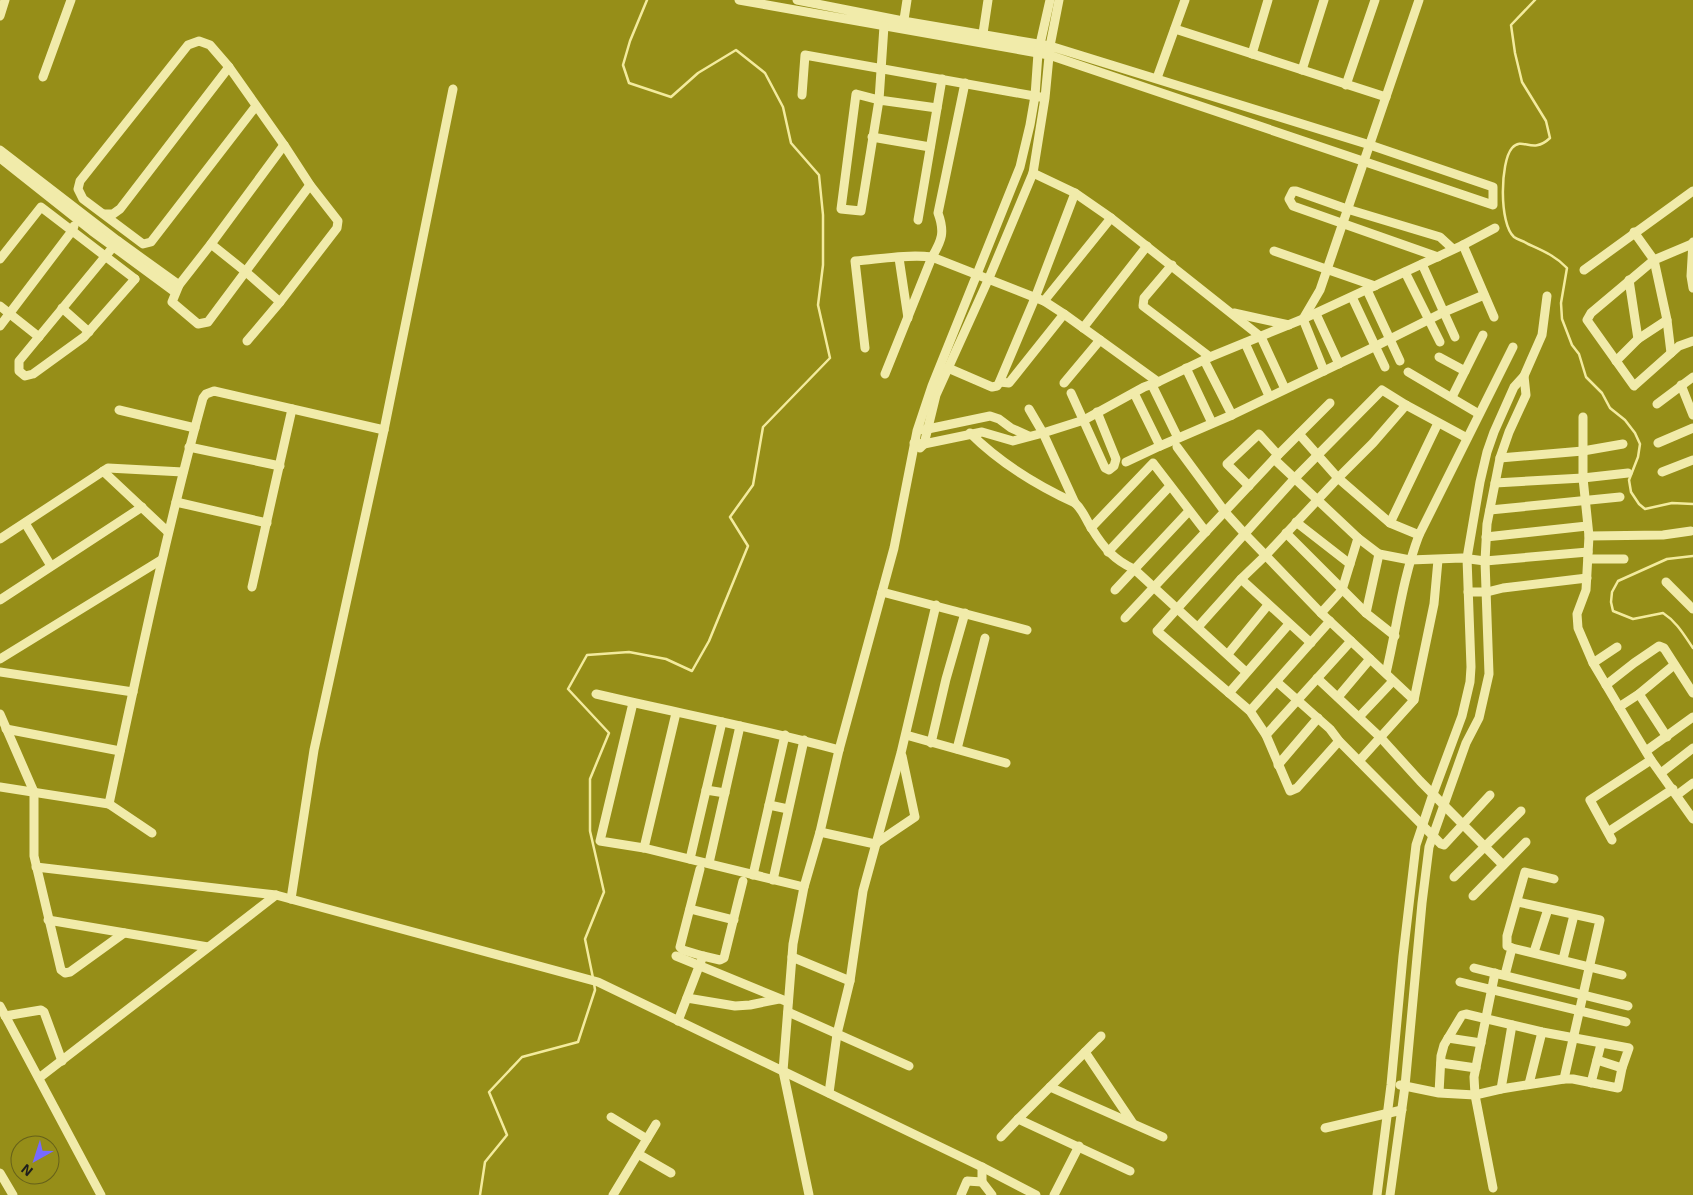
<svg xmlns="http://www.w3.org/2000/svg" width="1693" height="1195" font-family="'Exo 2',sans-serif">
<rect width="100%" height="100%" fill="#968e18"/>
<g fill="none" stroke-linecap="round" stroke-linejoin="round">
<!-- stream -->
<g stroke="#f3eb9d" stroke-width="2.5">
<path d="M 1535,0 L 1511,25 L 1515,53 L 1522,82 L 1546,121 L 1550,138 C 1532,155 1523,136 1512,148 C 1500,162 1499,224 1514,237 C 1518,240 1524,241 1528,244 C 1543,251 1556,256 1567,268 L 1561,303 L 1562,319 L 1572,345 L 1579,354 L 1586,377 L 1602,393 L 1610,408 L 1625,420 L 1635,433 L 1640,444 L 1638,457 L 1629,480 L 1631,492 L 1639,504 L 1645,509 L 1672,503 L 1693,504"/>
<path d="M 1693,556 L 1667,559 L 1618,581 L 1612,592 L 1611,602 L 1613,611 L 1633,619 L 1663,613 C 1677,622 1684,635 1693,648"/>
<polyline points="593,978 585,939 604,892 590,831 590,779 609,733 568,689 587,655 629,652 666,659 692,671 709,641 748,546 730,517 753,485 763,427 830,358 818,305 823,265 823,215 819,175 791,143 783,107 765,73 736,50 698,73 671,97 629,83 623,65 630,41 647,0"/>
<polyline points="480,1195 485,1162 507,1135 489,1092 522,1057 578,1042 595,990 594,983"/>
</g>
<!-- minor -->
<g stroke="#f1ebaa" stroke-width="9">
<polyline points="739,0 1049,55 1493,205 1493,187 1370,145 1050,46 903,21 797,0"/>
<polyline points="0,16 5,0"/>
<polyline points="884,26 879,100 861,211 841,209 856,94 879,100 937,108"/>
<polyline points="903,26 907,0"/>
<polyline points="1175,29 1386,97"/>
<polyline points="982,40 988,0"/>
<polyline points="1252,54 1268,0"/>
<polyline points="1302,70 1324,0"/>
<polyline points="43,77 71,0"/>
<polyline points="1157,78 1185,0"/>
<polyline points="1346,85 1375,0"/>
<polyline points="802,95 805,55 1040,97"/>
<polyline points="872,137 930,147"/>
<polyline points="284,145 211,244 179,285 172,302 198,324 208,322 310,185"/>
<polyline points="0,150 118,241 179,285"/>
<polyline points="0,158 92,231 175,292"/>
<polyline points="1033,173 1075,193 1111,218 1261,337 1285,389"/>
<polyline points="104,214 113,214 120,209 229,67"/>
<polyline points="918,220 942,79"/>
<polyline points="1634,232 1654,260 1667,320 1671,353"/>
<polyline points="118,241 19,361 19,371 25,376 33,374 84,337 135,279"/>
<polyline points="1693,242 1691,276 1693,288"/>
<polyline points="211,244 246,272 280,302"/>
<polyline points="1692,244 1654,260 1591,313 1587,320 1634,386 1679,346 1693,341"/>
<polyline points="1463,245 1494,317"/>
<polyline points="1274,251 1375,286"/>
<polyline points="1438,257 1293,206 1289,199 1293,191 1296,191 1347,209 1440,237 1453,249"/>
<polyline points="899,258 908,318"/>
<polyline points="0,259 41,207 135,279"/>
<polyline points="1422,264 1455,337"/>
<polyline points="1172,265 1144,298 1143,306 1210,357"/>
<polyline points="1584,270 1693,191"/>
<polyline points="1405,272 1440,342"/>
<polyline points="1629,280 1638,339"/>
<polyline points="1367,290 1400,361"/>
<polyline points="1352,297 1385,367"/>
<polyline points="1044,301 1111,218"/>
<polyline points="0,306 39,337"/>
<polyline points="62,308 89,332"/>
<polyline points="1234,313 1289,325"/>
<polyline points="1316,314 1339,364"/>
<polyline points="0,326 72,231 74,226"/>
<polyline points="1083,328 1147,246"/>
<polyline points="247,341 280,302 337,228 338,221 310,185 284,145 229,67 210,45 199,41 188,45 80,181 78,189 83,199 143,244 151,242 256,106"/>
<polyline points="1245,343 1269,396"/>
<path d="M 865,348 L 855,261 C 880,259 907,254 932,257 L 1044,301 L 1064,314 L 1158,382"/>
<polyline points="1439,357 1465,371"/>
<polyline points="1204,360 1232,415"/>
<polyline points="1616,361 1638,339 1667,320"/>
<polyline points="948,368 992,387 997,386 999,383 1035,298 1075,193"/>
<polyline points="1186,368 1212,423"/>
<polyline points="1324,371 1303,319 1320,290 1419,0"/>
<polyline points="1408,372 1479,414"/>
<path d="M 885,374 L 932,257 C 942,240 945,232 938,213 L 965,83"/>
<polyline points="1000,382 1009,383 1064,314"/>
<polyline points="1064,383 1100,340"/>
<polyline points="1152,385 1178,438"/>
<polyline points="1681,385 1693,415"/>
<polyline points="1071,393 1105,468 1109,470 1114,466 1116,459 1097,412"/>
<polyline points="1134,393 1160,446 1232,415 1374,347 1444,312 1484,295"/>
<polyline points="1452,397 1483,335"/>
<polyline points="1657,404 1693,377"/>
<polyline points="1029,409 1043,433 1075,503"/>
<polyline points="119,410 195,428"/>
<polyline points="1583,417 1583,478 1589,536 1586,590 1577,614 1578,628 1593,663 1631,727 1651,760 1693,819"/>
<polyline points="923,430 990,416 999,419 1011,428 1029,436"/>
<path d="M 970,433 C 1000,463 1036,485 1075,503 C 1083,510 1086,520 1092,529 C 1103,547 1114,560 1134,569 L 1246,672"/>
<polyline points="1299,434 1338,478 1390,523 1419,535"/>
<polyline points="914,443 924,444 982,432 1013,441 1043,433 1084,420 1144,387 1158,382 1210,357 1303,319 1463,245 1495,228"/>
<polyline points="1658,443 1693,428"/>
<polyline points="189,447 280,466"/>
<polyline points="1177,447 1225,512 1245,534 1321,613 1414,700"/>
<polyline points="920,448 924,444 936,395 989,278 1033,173 1045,98 1050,46 1059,0"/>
<polyline points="1500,458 1583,451 1623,444"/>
<polyline points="1274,459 1358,538 1379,554 1410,560 1462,558 1485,561 1588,552"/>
<polyline points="1126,462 1160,446"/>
<polyline points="103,471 168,532"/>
<polyline points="1662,472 1693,460"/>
<polyline points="1495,483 1583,478 1628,473"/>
<polyline points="1249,486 1227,464 1259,434 1278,455"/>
<polyline points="176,502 267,523"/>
<polyline points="1490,510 1620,497"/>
<polyline points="1296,522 1350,564"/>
<polyline points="25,523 51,566"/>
<polyline points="1390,523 1438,423"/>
<polyline points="1091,528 1153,463 1206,532"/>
<polyline points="1286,533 1366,613 1395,636"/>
<polyline points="1589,536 1663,535 1691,531"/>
<polyline points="1486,537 1587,526"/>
<polyline points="0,539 108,468 183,472"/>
<polyline points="1108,552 1170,486"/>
<polyline points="1588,559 1624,559"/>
<polyline points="1241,579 1311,643"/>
<polyline points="1666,582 1693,609"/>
<polyline points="252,587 292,409"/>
<polyline points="1115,590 1189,511"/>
<polyline points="882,592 1027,630"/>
<polyline points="1468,592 1487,592 1503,588 1587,578"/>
<polyline points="0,600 142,507"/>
<polyline points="1321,613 1342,590 1358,538"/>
<polyline points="1366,613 1379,554"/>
<polyline points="1125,618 1274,459 1330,403"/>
<polyline points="1198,627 1241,579 1266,555 1338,478 1373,443 1406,405"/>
<polyline points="1228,654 1268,605"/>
<polyline points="0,659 161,560"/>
<polyline points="1593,663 1617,647"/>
<polyline points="0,672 133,692"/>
<path d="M 1386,673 C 1397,627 1402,580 1419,535 L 1513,347"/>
<polyline points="1317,678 1381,738 1420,781 1503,865"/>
<polyline points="1277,682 1330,729 1339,741 1441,844 1444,845 1490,795"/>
<polyline points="1606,685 1634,663 1659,646 1664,648 1693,693"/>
<polyline points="1229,693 1289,624"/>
<path d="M 596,694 C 677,713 759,728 839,750"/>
<polyline points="1639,694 1667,737"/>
<polyline points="1338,697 1370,659"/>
<polyline points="633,703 600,841 644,848 804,887"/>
<polyline points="1619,707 1639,694 1674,665"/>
<polyline points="1250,711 1330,621"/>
<polyline points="0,714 34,792 34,856 61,970 65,973 70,972 124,933"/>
<polyline points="1359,717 1393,681"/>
<polyline points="6,729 120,751"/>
<polyline points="906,735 1006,763"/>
<polyline points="1266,735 1351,641"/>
<polyline points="1339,741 1297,788 1290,791 1266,735 1250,711 1157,631 1295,478 1382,390 1406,405 1467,438"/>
<polyline points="931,743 946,679 965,613"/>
<polyline points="957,749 985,638"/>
<polyline points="1646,751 1693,717"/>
<polyline points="1359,761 1414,700 1434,604 1438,560"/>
<polyline points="1278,765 1318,718"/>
<polyline points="1661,773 1693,748"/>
<path d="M 0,787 L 109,804 C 138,668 166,532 203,398 L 206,394 L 214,391 L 384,430 L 453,89"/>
<polyline points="706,790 725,793"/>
<polyline points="1677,795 1693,783"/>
<polyline points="109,804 152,833"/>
<polyline points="769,805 788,809"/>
<polyline points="820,832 875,844 915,817 902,756"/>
<polyline points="1608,832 1673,789"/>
<polyline points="1612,840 1590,800 1651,760"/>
<polyline points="644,848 676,713"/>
<polyline points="690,859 722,722"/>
<polyline points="709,863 740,726"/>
<polyline points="36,867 276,895 598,982 982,1167 1036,1195"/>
<polyline points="753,875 785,735"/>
<polyline points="1454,877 1521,811"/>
<polyline points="773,880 804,740"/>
<polyline points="1473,896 1526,842"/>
<polyline points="291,899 314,750 384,430"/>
<polyline points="1518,902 1600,920 1564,1079"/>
<polyline points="690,909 734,920"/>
<polyline points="48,920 208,947"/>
<polyline points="1512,948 1622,975"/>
<polyline points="1534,952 1548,909"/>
<polyline points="676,956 788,1002"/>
<polyline points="703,956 720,960 724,958 743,881"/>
<polyline points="792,957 850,981"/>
<polyline points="1563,959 1574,915"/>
<polyline points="1474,968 1628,1006"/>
<polyline points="1505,975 1512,948 1507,946 1507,936 1525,872 1554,879"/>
<polyline points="1460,982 1626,1022"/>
<polyline points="687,998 735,1006 750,1005 779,999"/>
<polyline points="0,1006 101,1195"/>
<polyline points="788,1012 909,1066"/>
<polyline points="5,1016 41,1010 44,1012 62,1061"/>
<polyline points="678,1021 703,956 683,950 680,947 700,869"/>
<polyline points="1101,1036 1018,1119 1130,1171"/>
<polyline points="1448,1038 1481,1043"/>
<polyline points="1085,1052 1132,1122"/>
<polyline points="1597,1060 1622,1068"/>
<polyline points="1441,1063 1476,1068"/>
<polyline points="39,1078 276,895"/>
<polyline points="1591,1083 1601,1044"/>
<polyline points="1529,1084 1542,1032"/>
<polyline points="1400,1085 1439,1093 1475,1095 1501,1089 1564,1079 1573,1079 1618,1088 1622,1068 1629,1048 1542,1032 1466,1014 1462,1015 1444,1045 1441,1056 1439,1093"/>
<polyline points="1050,1087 1163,1137"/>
<polyline points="1501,1089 1512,1025"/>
<polyline points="829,1093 837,1034 850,981 863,891 901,753 936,605"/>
<polyline points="611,1117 647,1139"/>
<polyline points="1325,1128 1402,1110"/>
<polyline points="1001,1137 1018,1119"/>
<polyline points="638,1154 671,1173"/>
<polyline points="982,1167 982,1182 992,1195"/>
<polyline points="0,1173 13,1195"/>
<polyline points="1493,1188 1475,1095 1474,1077 1495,973"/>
<polyline points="613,1195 656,1124"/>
<polyline points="809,1195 783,1071 793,944 804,887 820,832 839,750 894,548 917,431 932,386 1020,167 1030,125 1035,96 1038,53 1050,0"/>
<polyline points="961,1195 967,1181 982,1182"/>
<polyline points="1054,1195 1079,1146"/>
<polyline points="1377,1195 1391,1085 1403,956 1416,845 1433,794 1462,716 1470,682 1471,667 1467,558 1480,482 1487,452 1494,432 1514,387 1524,376 1542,335 1547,296"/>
<polyline points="1390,1195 1405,1086 1422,903 1429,847 1466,743 1479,718 1489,674 1485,561 1487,524 1500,458 1509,432 1526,395 1524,376"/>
</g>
</g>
<!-- north arrow -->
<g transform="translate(35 1160) rotate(219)"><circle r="24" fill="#968e18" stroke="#66611a"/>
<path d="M0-4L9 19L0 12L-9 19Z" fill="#776aff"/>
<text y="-8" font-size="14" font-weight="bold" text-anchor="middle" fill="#1d1d1d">N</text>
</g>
</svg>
